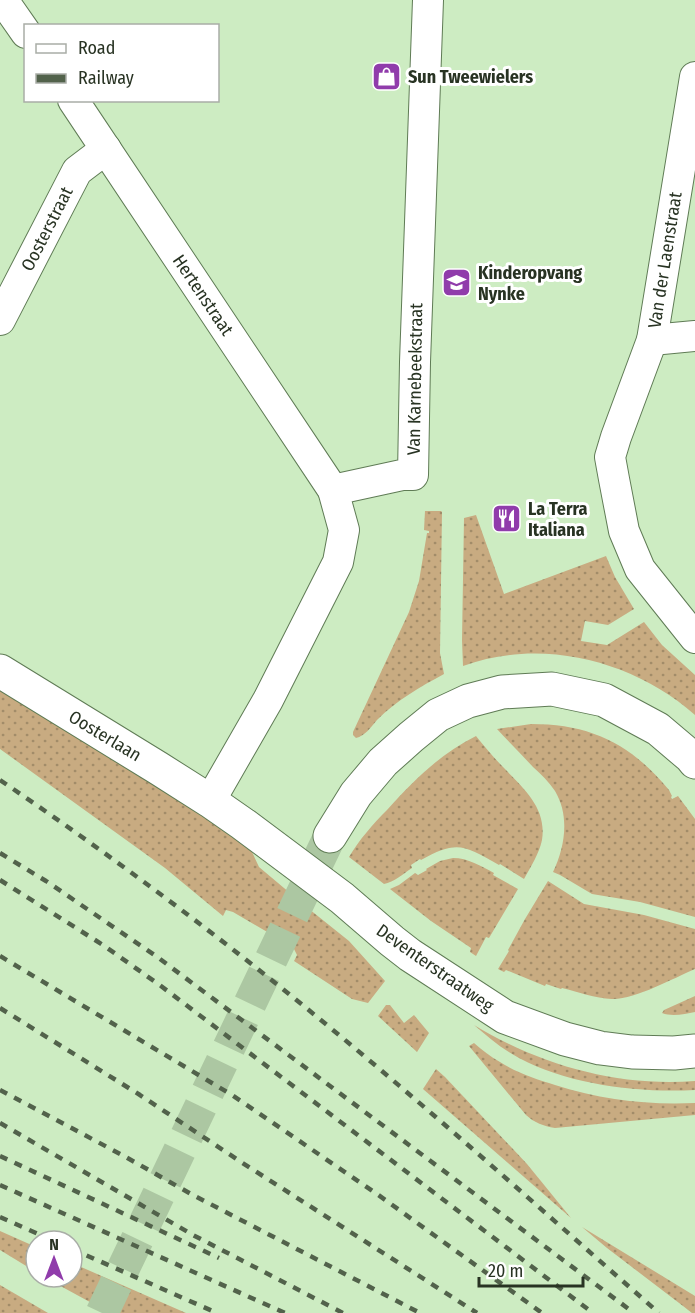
<svg xmlns="http://www.w3.org/2000/svg" width="695" height="1313" font-family="'Fira Sans Condensed',sans-serif">
<defs>
<pattern id="grass-dots" width="8" height="8" patternUnits="userSpaceOnUse" patternTransform="scale(1.5)"><rect width="8" height="8" fill="#c8ab81"/><path d="M2 2h.1M6 6h.1" fill="none" stroke="#a28c69" stroke-width="1.8" stroke-linecap="round"/></pattern>
</defs>
<rect width="100%" height="100%" fill="#cdecc2"/>
<!-- grass -->
<g fill="url(#grass-dots)">
<path d="M 425,511 L 441,511 L 442,512 L 440,653 L 444,674 C 420,687 397,700 377,720 C 371,727 365,736 356,738 L 353,735 L 353,732 L 409,612 L 419,581 L 427,533 L 429,533 L 429,531 L 424,530 Z"/>
<path d="M 476,515 L 504,594 L 606,556 L 615,577 L 634,609 L 608,625 L 585,621 L 581,641 L 607,645 L 644,622 L 662,645 L 695,675 L 695,715 C 634,661 542,637 463,666 L 462,640 L 464,518 Z"/>
<polygon points="0,688 200,812 252,852 259,867 309,909 349,941 385,981 368,1003 352,999 294,961 297,955 293,947 233,912 226,910 223,916 165,868 0,749"/>
<path d="M 531,724 C 591,724 631,744 669,790 L 672,796 L 671,797 L 672,799 L 678,796 L 695,819 L 695,917 L 640,902 L 592,894 L 560,875 L 553,872 C 565,847 570,816 555,791 C 549,782 541,774 533,767 C 521,754 509,742 497,729 Z"/>
<path d="M 476,736 C 485,747 494,758 504,768 C 524,789 547,808 542,840 C 539,854 531,866 524,879 L 500,864 L 499,865 C 464,845 457,840 421,860 L 420,859 L 411,865 L 412,868 C 403,874 394,882 384,884 L 349,857 C 359,840 373,824 387,810 C 414,780 440,754 476,736 Z"/>
<path d="M 453,858 C 468,858 481,866 494,873 L 493,875 L 518,889 L 489,938 L 486,937 L 476,956 L 470,952 L 471,948 L 431,921 L 390,889 L 399,885 L 415,873 L 418,875 L 427,870 L 426,869 L 440,861 Z"/>
<path d="M 548,881 L 584,904 L 644,915 L 695,929 L 695,969 C 674,978 634,1000 612,999 C 595,998 578,992 562,988 L 561,989 L 546,984 L 545,986 L 506,970 L 504,972 L 498,969 L 509,951 L 508,950 L 525,919 Z"/>
<path d="M 695,996 L 695,1012 C 685,1014 672,1017 662,1013 L 664,1010 Z"/>
<polygon points="386,1005 390,1005 404,1023 414,1015 429,1033 417,1052 378,1016"/>
<path d="M 474,1025 C 540,1065 617,1087 695,1081 L 695,1090 C 638,1093 570,1085 519,1058 C 502,1049 488,1037 474,1025 Z"/>
<path d="M 474,1043 C 482,1050 491,1057 500,1062 C 517,1073 536,1079 555,1085 C 602,1100 646,1105 695,1103 L 695,1115 L 555,1128 C 543,1126 535,1123 526,1115 L 469,1046 Z"/>
<polygon points="436,1069 445,1077 527,1164 571,1218 423,1089"/>
<polygon points="582,1227 695,1296 695,1313 692,1313 683,1306 607,1248"/>
<polygon points="0,1231 36,1247 36,1272 0,1250"/>
<polygon points="72,1263 186,1313 110,1313 44,1277 72,1277"/>
<polygon points="0,1285 48,1313 0,1313"/>
</g>
<g fill="none" stroke-linecap="round" stroke-linejoin="round">
<!-- secondary-tunnel -->
<polyline stroke="#acc7a2" stroke-width="33" stroke-dasharray="33 16" stroke-linecap="butt" points="102,1313 330,836"/>
<defs>
<g id="street">
<polyline points="3,0 26,33"/>
<polyline points="695,77 652,340 616,437 610,457 614,479 624,531 640,569 695,638"/>
<polyline points="73,100 333,490 344,530 338,562 268,700 210,801"/>
<polyline points="0,320 77,171 106,149"/>
<polyline points="652,340 695,336"/>
<polyline points="333,490 402,475 413,475 415,362 428,0"/>
</g>
<g id="secondary">
<polyline points="0,671 158,768 210,801 243,824 342,898 392,941 410,955 505,1017 565,1039 600,1048 632,1052 674,1053 695,1051"/>
<polyline points="330,836 356,794 383,762 411,737 438,715 468,701 502,692 552,689 604,700 658,729 691,757 695,762"/>
</g>
</defs>
<!-- street casing -->
<use href="#street" stroke="#5f7b55" stroke-width="32"/>
<!-- secondary casing -->
<use href="#secondary" stroke="#5f7b55" stroke-width="35"/>
<!-- street -->
<use href="#street" stroke="#fff" stroke-width="30"/>
<!-- secondary -->
<use href="#secondary" stroke="#fff" stroke-width="33"/>
<!-- rail -->
<g stroke="#52624b" stroke-width="4.5" stroke-dasharray="8 8" stroke-linecap="butt">
<path d="M 0,780 C 109,854 215,933 316,1016 C 433,1112 546,1214 659,1313"/>
<polyline points="0,853 46,881 156,956 634,1313"/>
<polyline points="0,880 103,945 161,986 593,1313"/>
<polyline points="0,956 232,1095 377,1194 542,1313"/>
<polyline points="0,1008 140,1095 241,1162 477,1313"/>
<polyline points="0,1090 124,1156 191,1194 420,1313"/>
<polyline points="0,1123 193,1235 343,1313"/>
<polyline points="0,1156 219,1258"/>
<polyline points="0,1185 285,1313"/>
<polyline points="0,1217 54,1241"/>
<polyline points="72,1249 217,1313"/>
</g>
</g>
<!-- icons -->
<defs>
<symbol id="shop-square" viewBox="-11 -11 22 22"><rect x="-9" y="-9" width="18" height="18" rx="4" fill="#903cab" stroke="#fff"/><path d="M-5-2.5h2.3a2.7 3.5 0 0 1 5.4 0H5L5.5 6h-11ZM-1.5-2.5h3a1.5 2.3 0 0 0-3 0Z" fill="#fff"/></symbol>
<symbol id="school-square" viewBox="-11 -11 22 22"><rect x="-9" y="-9" width="18" height="18" rx="4" fill="#903cab" stroke="#fff"/><path d="M0-5L7-2L0 1L-7-2ZM-4 1L0 2.5L4 1V4Q0 6-4 4Z" fill="#fff"/></symbol>
<symbol id="restaurant-square" viewBox="-11 -11 22 22"><rect x="-9" y="-9" width="18" height="18" rx="4" fill="#903cab" stroke="#fff"/><path d="M-5-6h1v4h1v-4h1v4h1v-4h1v5L-1.5 .5V6h-2V.5L-5-1ZM5-6V6H3V1.5H1.5Q1.5-4 5-6Z" fill="#fff"/></symbol>
</defs>
<g fill-rule="evenodd">
<use href="#shop-square" x="370" y="60" width="33" height="33"/>
<use href="#school-square" x="440" y="266" width="33" height="33"/>
<use href="#restaurant-square" x="490" y="502" width="33" height="33"/>
</g>
<g text-anchor="middle" stroke-width="6" stroke-linejoin="round" paint-order="stroke">
<!-- poi labels -->
<g font-size="18" font-weight="bold" fill="#283323" stroke="#fff" text-anchor="start">
<text x="408" y="83">Sun Tweewielers</text>
<text x="478" y="279">Kinderopvang<tspan x="478" dy="21">Nynke</tspan></text>
<text x="528" y="515">La Terra<tspan x="528" dy="21">Italiana</tspan></text>
</g>
<!-- street labels -->
<g font-size="18" fill="#283323" stroke="#fff">
<text transform="translate(47 229) rotate(-63)" y="6">Oosterstraat</text>
<text transform="translate(665 260) rotate(-81)" y="6">Van der Laenstraat</text>
<text transform="translate(203 295) rotate(56)" y="6">Hertenstraat</text>
<text transform="translate(415 379) rotate(-89)" y="6">Van Karnebeekstraat</text>
<text transform="translate(105 736) rotate(31)" y="6">Oosterlaan</text>
<text transform="translate(435 968) rotate(35)" y="6">Deventerstraatweg</text>
</g>
</g>
<!-- legend -->
<rect x="24" y="24" width="195" height="78" fill="#ffffff" stroke="#a9ada7" stroke-width="1.5"/>
<rect x="36" y="44" width="30" height="9" fill="#ffffff" stroke="#a9ada7" stroke-width="1.5"/>
<text x="78" y="54" font-size="18" fill="#283323">Road</text>
<rect x="36" y="74" width="30" height="9" fill="#52624b" stroke="#a9ada7" stroke-width="1.5"/>
<text x="78" y="84" font-size="18" fill="#283323">Railway</text>
<!-- north arrow -->
<g transform="translate(54 1259)"><circle r="28" fill="#ffffff" stroke="#a9ada7" stroke-width="1.5"/>
<path d="M0-4.5L10 22L0 15L-10 22Z" fill="#903cab"/>
<text y="-9" font-size="16" font-weight="bold" text-anchor="middle" fill="#283323">N</text>
</g>
<!-- scale -->
<path d="M479 1277v9h104v-9" fill="none" stroke="#283323" stroke-width="3"/>
<text x="488" y="1277" font-size="18" fill="#283323" stroke="#ffffff" stroke-width="4.5" paint-order="stroke">20 m</text>
</svg>
